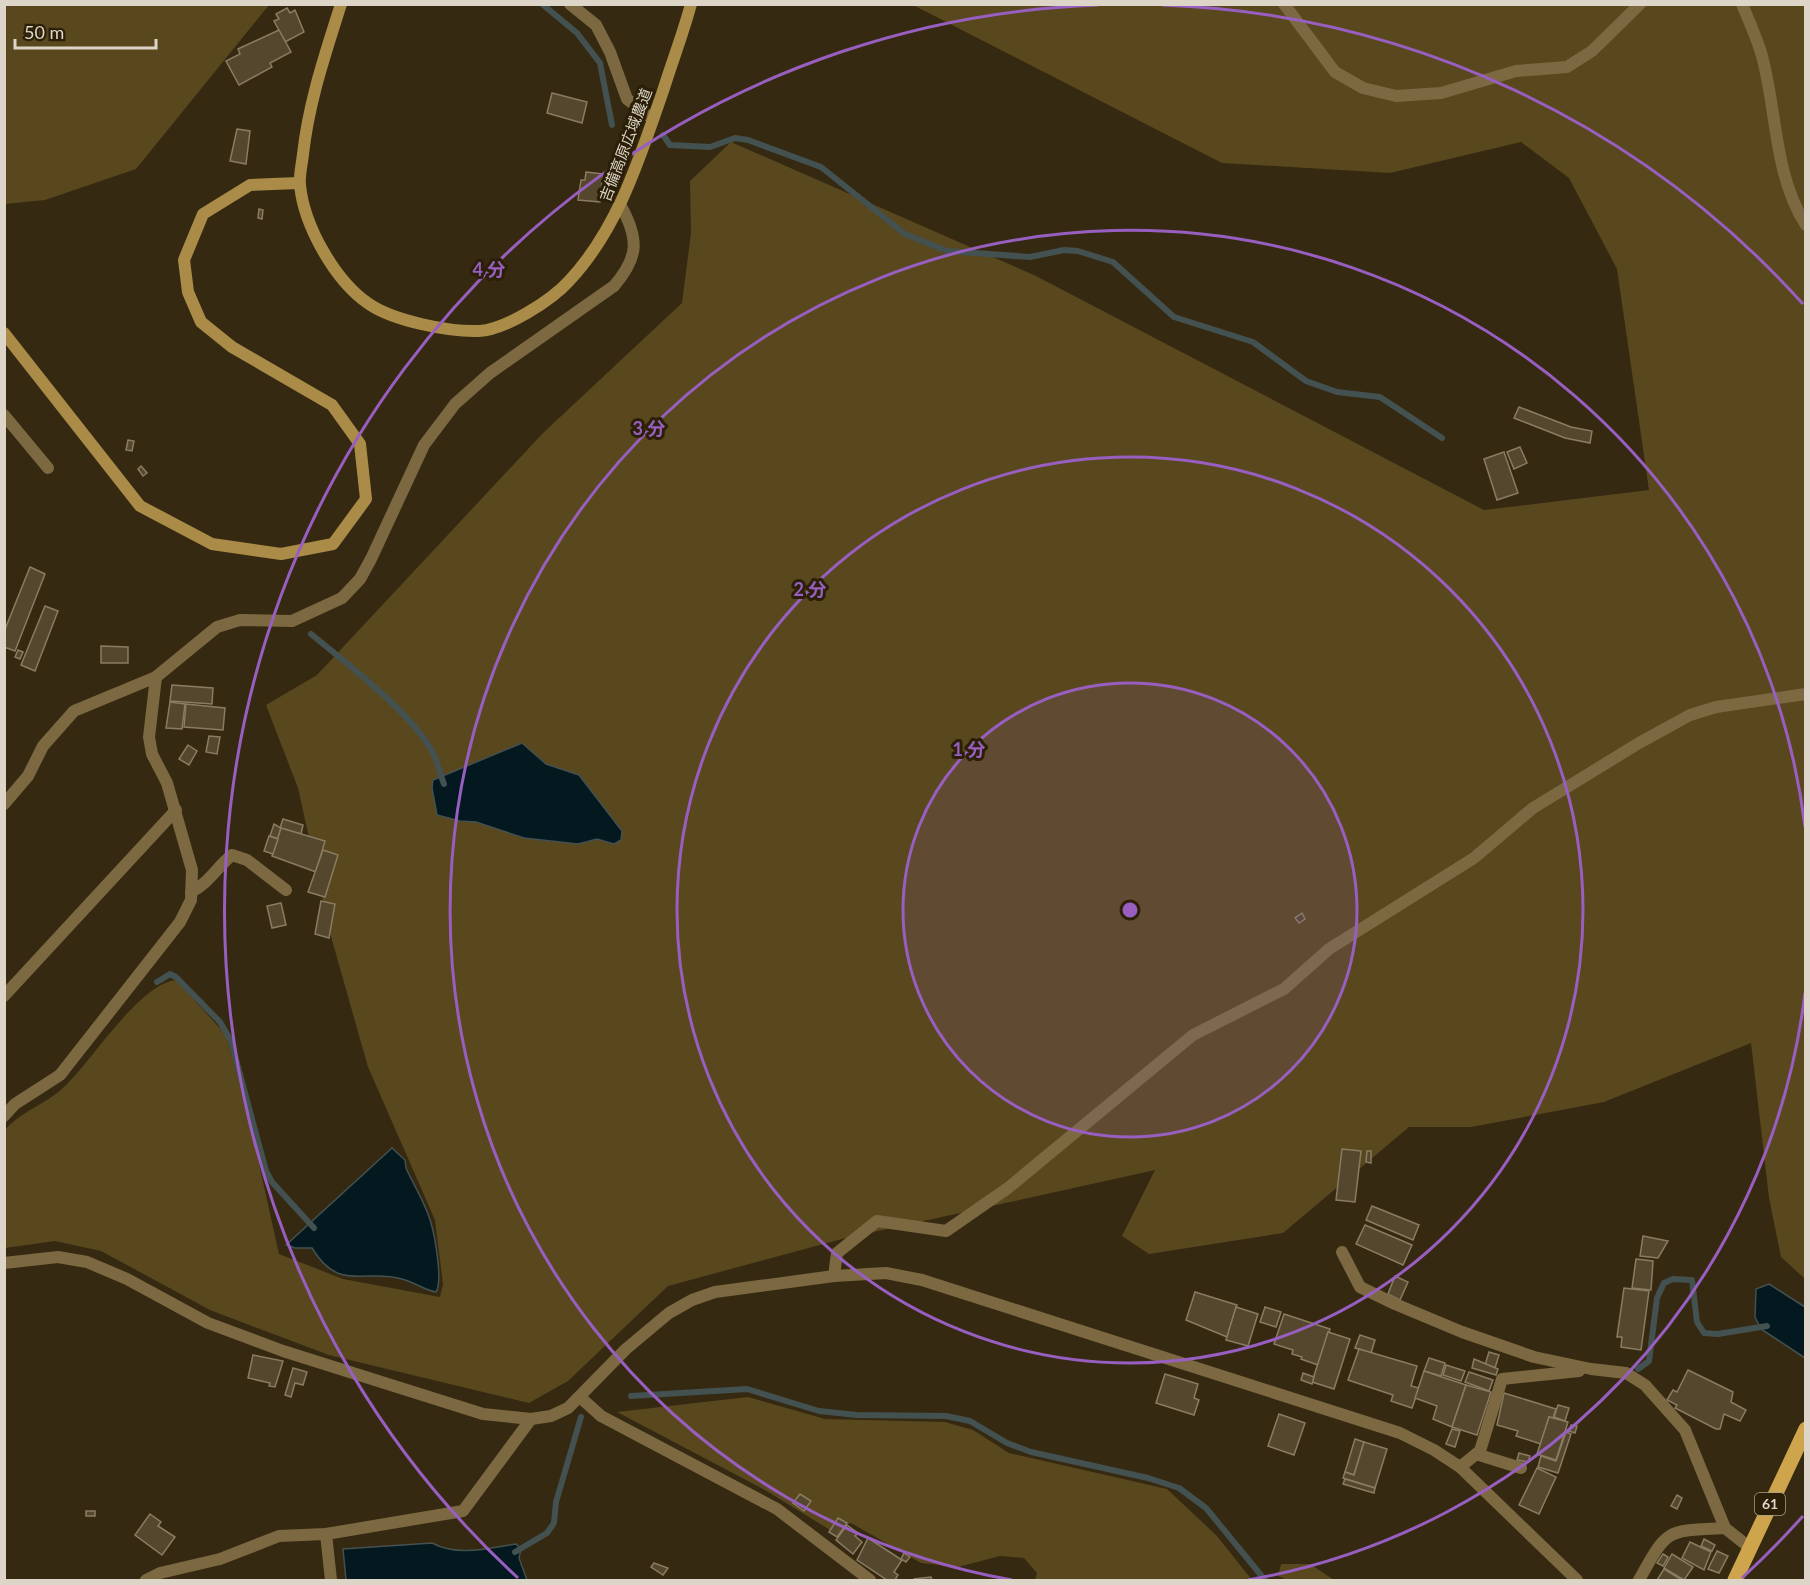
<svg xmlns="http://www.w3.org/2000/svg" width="1810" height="1585" font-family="Lato,'Noto Sans JP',sans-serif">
<rect width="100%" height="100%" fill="#352911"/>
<!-- green -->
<g fill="#59471e">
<polygon points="5,4 269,4 269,5 136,169 45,200 5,204"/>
<path d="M 913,5 L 1805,5 L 1805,1279 L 1781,1257 L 1769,1198 L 1751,1043 L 1604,1102 L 1471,1127 L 1409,1127 L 1283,1233 L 1149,1254 L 1122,1236 L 1155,1170 L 842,1239 L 668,1286 L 568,1381 L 529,1403 L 329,1355 L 210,1310 L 101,1251 L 55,1241 L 5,1248 L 4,1131 C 21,1111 45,1105 64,1087 C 93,1060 138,985 176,980 L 226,1035 L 244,1096 L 279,1254 L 343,1279 L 440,1297 L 443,1284 L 435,1220 L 368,1067 L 330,933 L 298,788 L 266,705 L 317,675 L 543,433 L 682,303 L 691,233 L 690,181 L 731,142 L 1036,276 L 1484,510 L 1649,490 L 1617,269 L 1569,178 L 1521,142 L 1390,173 L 1222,163 Z"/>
<polygon points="748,1397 825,1419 945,1422 973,1430 1009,1453 1167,1489 1217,1536 1252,1580 1035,1580 1037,1573 1024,1558 1000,1556 958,1567 921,1563 851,1523 830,1530 765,1490 617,1412"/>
<polygon points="1281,1564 1310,1564 1334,1580 1287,1580 1278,1576"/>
</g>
<!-- water -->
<g fill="#03181f" stroke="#445151" stroke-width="1.5">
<polygon points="522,743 546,764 579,775 622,831 621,840 614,844 597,839 578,844 524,838 476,822 460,821 437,815 432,788 433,780"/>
<path d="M 392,1148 L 405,1160 L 406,1168 C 414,1186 426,1204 431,1223 C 435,1237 443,1281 436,1292 C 424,1290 414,1282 402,1279 C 365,1268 339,1293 312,1248 L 295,1248 L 286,1245 Z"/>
<polygon points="1769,1284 1805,1307 1805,1358 1761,1329 1755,1317 1756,1289"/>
<path d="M 432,1543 C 458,1557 489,1548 516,1544 L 521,1549 L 519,1558 L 527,1580 L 346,1580 L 343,1549 Z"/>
</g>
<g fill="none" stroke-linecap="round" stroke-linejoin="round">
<!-- stream -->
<g stroke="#445151" stroke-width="6">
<polyline points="542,4 577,33 600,63 612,125"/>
<polyline points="663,135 670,145 710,147 735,138 748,140 821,167 905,234 947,251 1030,257 1064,250 1078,251 1113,262 1174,317 1253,342 1306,381 1337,392 1380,397 1442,438"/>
<path d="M 311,634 C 346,663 413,714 433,753 C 438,763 440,774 444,784"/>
<polyline points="157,982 170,974 176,977 220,1022 231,1041 266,1171 272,1182 314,1228"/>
<polyline points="1638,1369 1649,1361 1657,1298 1664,1283 1673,1279 1692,1280 1697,1322 1704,1333 1718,1334 1767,1326"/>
<polyline points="631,1396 747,1389 819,1411 857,1415 946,1416 970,1421 1007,1443 1031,1452 1148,1478 1179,1488 1206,1508 1265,1580"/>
<polyline points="515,1552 547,1533 554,1523 556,1502 581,1417"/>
</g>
</g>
<!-- building -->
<g fill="#54472e" stroke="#8a7c61" stroke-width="1.5">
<polygon points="287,8 290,13 295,10 304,32 285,42 274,21 279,19 276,14"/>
<polygon points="279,30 291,52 270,63 272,67 239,85 226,61 240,54 238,49"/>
<polygon points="552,93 587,102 582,123 547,113"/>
<polygon points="237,129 250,131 246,164 230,161"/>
<polygon points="586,172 603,174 600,202 578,200 581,180 585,180"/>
<polygon points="259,209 263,210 262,219 258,218"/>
<polygon points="1519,407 1571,427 1592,431 1590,443 1565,438 1514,418"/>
<polygon points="128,440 134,441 132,451 126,450"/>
<polygon points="1520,447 1527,463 1514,469 1507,452"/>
<polygon points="1504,452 1518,493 1497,500 1484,459"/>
<polygon points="141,466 147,473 143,476 138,469"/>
<polygon points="30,567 45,574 15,651 4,647 4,632"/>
<polygon points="45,606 58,611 35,671 21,665"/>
<polygon points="101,646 128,647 128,663 101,663"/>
<polygon points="18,650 23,652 20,659 15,657"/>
<polygon points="172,685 213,688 212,704 170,701"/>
<polygon points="170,702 185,704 182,729 166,728"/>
<polygon points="186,704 225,708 223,730 184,727"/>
<polygon points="209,736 220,737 217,754 206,752"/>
<polygon points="188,745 197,751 189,765 179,759"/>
<polygon points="283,819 303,825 301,834 280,828"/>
<polygon points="274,824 281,828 278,839 270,836"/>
<polygon points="281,828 325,841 316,872 272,856"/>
<polygon points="269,836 278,839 273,854 264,851"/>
<polygon points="323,850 338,855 325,897 308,892"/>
<polygon points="321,901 335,904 329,938 315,934"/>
<polygon points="281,903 286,925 272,928 267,906"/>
<polygon points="1302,913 1305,919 1299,923 1295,918"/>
<polygon points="1342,1149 1361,1151 1355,1202 1336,1200"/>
<polygon points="1367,1151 1371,1151 1371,1163 1366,1162"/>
<polygon points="1372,1206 1419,1225 1413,1240 1366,1220"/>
<polygon points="1365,1225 1412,1245 1403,1265 1356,1244"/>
<polygon points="1643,1236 1668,1241 1658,1258 1640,1256"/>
<polygon points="1636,1259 1653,1261 1651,1290 1632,1288"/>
<polygon points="1395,1276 1408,1282 1400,1300 1388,1294"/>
<polygon points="1624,1288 1649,1291 1641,1350 1621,1347 1622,1337 1617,1337"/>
<polygon points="1195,1292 1237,1305 1227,1337 1186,1320"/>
<polygon points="1236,1307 1258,1314 1248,1346 1226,1340"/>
<polygon points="1265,1307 1281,1312 1276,1327 1260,1322"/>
<polygon points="1284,1314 1330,1329 1318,1365 1301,1359 1302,1357 1292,1354 1293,1350 1274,1344"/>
<polygon points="1328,1332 1350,1339 1334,1389 1312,1382"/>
<polygon points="1360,1335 1375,1340 1371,1353 1355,1348"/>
<polygon points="1359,1349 1417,1366 1411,1386 1419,1388 1412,1408 1391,1401 1393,1395 1348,1380"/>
<polygon points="1489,1352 1499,1355 1495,1368 1485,1365"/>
<polygon points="253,1355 283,1361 275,1387 269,1386 270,1383 248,1378"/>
<polygon points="1429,1358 1445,1363 1441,1376 1424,1371"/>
<polygon points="1474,1359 1498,1369 1496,1375 1472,1368"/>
<polygon points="1446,1365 1465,1371 1461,1381 1443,1375"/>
<polygon points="293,1368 307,1372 303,1385 295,1383 291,1397 285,1395"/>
<polygon points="1688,1370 1733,1392 1731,1402 1746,1410 1740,1421 1724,1414 1720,1429 1716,1429 1675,1408 1677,1405 1667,1400 1673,1390 1677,1392"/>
<polygon points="1424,1371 1466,1385 1452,1427 1433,1419 1437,1406 1415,1398"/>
<polygon points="1469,1372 1493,1380 1489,1391 1465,1382"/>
<polygon points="1303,1373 1314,1377 1312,1384 1301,1380"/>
<polygon points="1165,1374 1198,1384 1194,1398 1199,1400 1194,1415 1156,1403"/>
<polygon points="1466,1385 1491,1392 1477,1435 1452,1427"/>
<polygon points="1504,1393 1556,1409 1553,1418 1549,1417 1541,1444 1516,1436 1518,1431 1497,1425"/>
<polygon points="1558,1405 1569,1408 1565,1421 1554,1417"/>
<polygon points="1279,1414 1305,1423 1294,1455 1268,1446"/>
<polygon points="1549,1417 1568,1422 1556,1460 1537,1454"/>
<polygon points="1571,1425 1577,1426 1575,1433 1569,1431"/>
<polygon points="1452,1429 1460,1431 1455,1447 1446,1444"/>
<polygon points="1566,1432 1571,1434 1558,1473 1538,1467 1541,1456 1556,1461"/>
<polygon points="1355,1439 1364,1442 1354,1475 1345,1472"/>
<polygon points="1364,1442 1387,1449 1375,1488 1343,1478 1345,1472 1354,1475"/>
<polygon points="1519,1453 1530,1456 1528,1462 1517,1460"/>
<polygon points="1537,1468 1556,1477 1539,1514 1519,1505"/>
<polygon points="1345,1479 1375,1488 1374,1493 1343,1484"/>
<polygon points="800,1494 811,1501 804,1511 793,1503"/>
<polygon points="1677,1495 1682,1498 1677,1509 1671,1506"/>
<rect x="86" y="1511" width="9" height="5"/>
<polygon points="150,1514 161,1522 158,1526 175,1537 162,1555 135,1535"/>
<polygon points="838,1518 847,1523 837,1537 829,1532"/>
<polygon points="847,1525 858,1533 855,1536 862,1542 853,1554 836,1540"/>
<polygon points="868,1538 902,1560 894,1572 898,1575 895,1580 887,1580 857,1560"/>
<polygon points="1704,1539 1715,1545 1712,1551 1701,1546"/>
<polygon points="1690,1542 1711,1552 1704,1570 1682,1558"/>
<polygon points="1717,1551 1728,1556 1719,1573 1708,1569"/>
<polygon points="904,1553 910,1557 906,1562 901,1559"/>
<polygon points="1663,1554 1668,1557 1663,1566 1657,1563"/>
<polygon points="1672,1554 1693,1567 1684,1580 1664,1568"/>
<polygon points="654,1563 668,1568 663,1575 651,1567"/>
<polygon points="1664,1569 1682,1580 1657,1580"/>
<polygon points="931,1577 932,1580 914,1580 914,1579"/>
</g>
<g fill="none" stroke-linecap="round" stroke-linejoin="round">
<!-- street -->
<g stroke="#7c6941" stroke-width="12">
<polyline points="570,4 596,25 610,52 627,99 653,119"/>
<polyline points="1284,4 1335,72 1363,88 1396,96 1441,93 1516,71 1567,67 1592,51 1640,4"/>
<path d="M 1742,4 C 1749,21 1757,38 1762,56 C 1777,111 1774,176 1806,225"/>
<polyline points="4,415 48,468"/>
<path d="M 4,804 L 28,776 L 43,746 L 74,711 L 156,677 L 217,627 L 240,620 L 292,621 L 342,598 L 360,579 L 371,559 L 424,445 L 455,404 L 490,373 L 614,286 C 639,257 639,239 621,206"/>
<path d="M 191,892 C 209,883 216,868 232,855 L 247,860 L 286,890"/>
<polyline points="4,996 176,810"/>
<polyline points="4,1116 15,1104 60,1075 180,922 191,900 192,870 167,783 152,754 149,737 156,677"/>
<polyline points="1342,1252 1360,1287 1395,1304 1462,1332 1534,1357 1591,1369 1626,1373 1645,1385 1685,1430 1725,1528 1749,1547"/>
<polyline points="4,1263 58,1257 87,1262 127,1279 208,1323 283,1351 483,1414 531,1419 551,1416 568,1408 626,1349 669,1313 692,1300 715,1292 834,1276 886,1273 922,1280 1400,1433 1434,1450 1460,1467 1577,1580"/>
<polyline points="834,1276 837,1253 877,1221 946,1231 1008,1188 1193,1035 1284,989 1329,949 1474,858 1533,808 1639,743 1690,715 1716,707 1806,694"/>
<polyline points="581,1398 601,1416 777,1509 870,1580"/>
<polyline points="1476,1454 1521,1468"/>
<polyline points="1460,1467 1480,1451 1502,1379 1579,1371"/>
<polyline points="326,1534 331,1580"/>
<polyline points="146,1580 160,1573 220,1559 279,1536 326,1534 463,1511 531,1419"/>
<path d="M 1639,1580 C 1668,1528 1665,1531 1725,1528"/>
</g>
<!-- secondary -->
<g stroke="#aa8b48" stroke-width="12">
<path d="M 341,4 C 325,55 309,101 303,154 C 302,164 299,175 300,185 C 304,226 335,281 369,304 C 394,321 449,332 479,331 C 505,330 552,300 569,281 C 618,229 640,157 663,91 C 672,62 683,34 691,4"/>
<polyline points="4,333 140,506 212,544 281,554 333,544 366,499 360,444 332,405 232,347 201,322 188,292 184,260 203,214 250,185 299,183"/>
</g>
<!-- primary -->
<polyline stroke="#cea54c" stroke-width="15" points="1735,1580 1806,1429"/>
</g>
<!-- distance rings -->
<circle cx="1130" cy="910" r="227" fill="#985fc1" fill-opacity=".12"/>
<g fill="none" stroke="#985fc1" stroke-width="3">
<circle cx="1130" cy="910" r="227"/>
<circle cx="1130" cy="910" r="453"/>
<path d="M1805 993A680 680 0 0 1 1248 1580M1012 1580A680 680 0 1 1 1805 827"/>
<path d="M1803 1516A906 906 0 0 1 1742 1578M518 1578A906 906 0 0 1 1098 5M1162 5A906 906 0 0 1 1803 304"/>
</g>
<g text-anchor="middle" stroke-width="6" stroke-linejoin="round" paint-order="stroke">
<!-- shield labels -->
<rect fill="#2b2007" stroke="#a89f8d" stroke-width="1.5" x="1755" y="1493" width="30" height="22" rx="4.5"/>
<g font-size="14" font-weight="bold" fill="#ddd5c7">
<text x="1770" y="1509">61</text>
</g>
<!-- street labels -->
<g font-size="15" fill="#ddd5c7" stroke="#2b2007">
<text transform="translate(626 145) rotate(-69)" y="5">吉備高原広域農道</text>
</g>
</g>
<circle cx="1130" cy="910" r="9" fill="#985fc1" stroke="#2b2007" stroke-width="3"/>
<g font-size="18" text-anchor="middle" font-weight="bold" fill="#985fc1" stroke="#2b2007" stroke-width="6" stroke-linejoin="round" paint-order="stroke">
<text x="489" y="276">4 分</text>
<text x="649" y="435">3 分</text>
<text x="810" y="596">2 分</text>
<text x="969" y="756">1 分</text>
</g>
<!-- border -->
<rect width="1810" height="1585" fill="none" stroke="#ddd5c7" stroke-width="12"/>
<!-- scale -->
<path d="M15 39v9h141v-9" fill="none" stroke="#ddd5c7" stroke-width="3"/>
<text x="24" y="39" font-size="18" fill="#ddd5c7" stroke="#2b2007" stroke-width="4.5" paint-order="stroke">50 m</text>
</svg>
